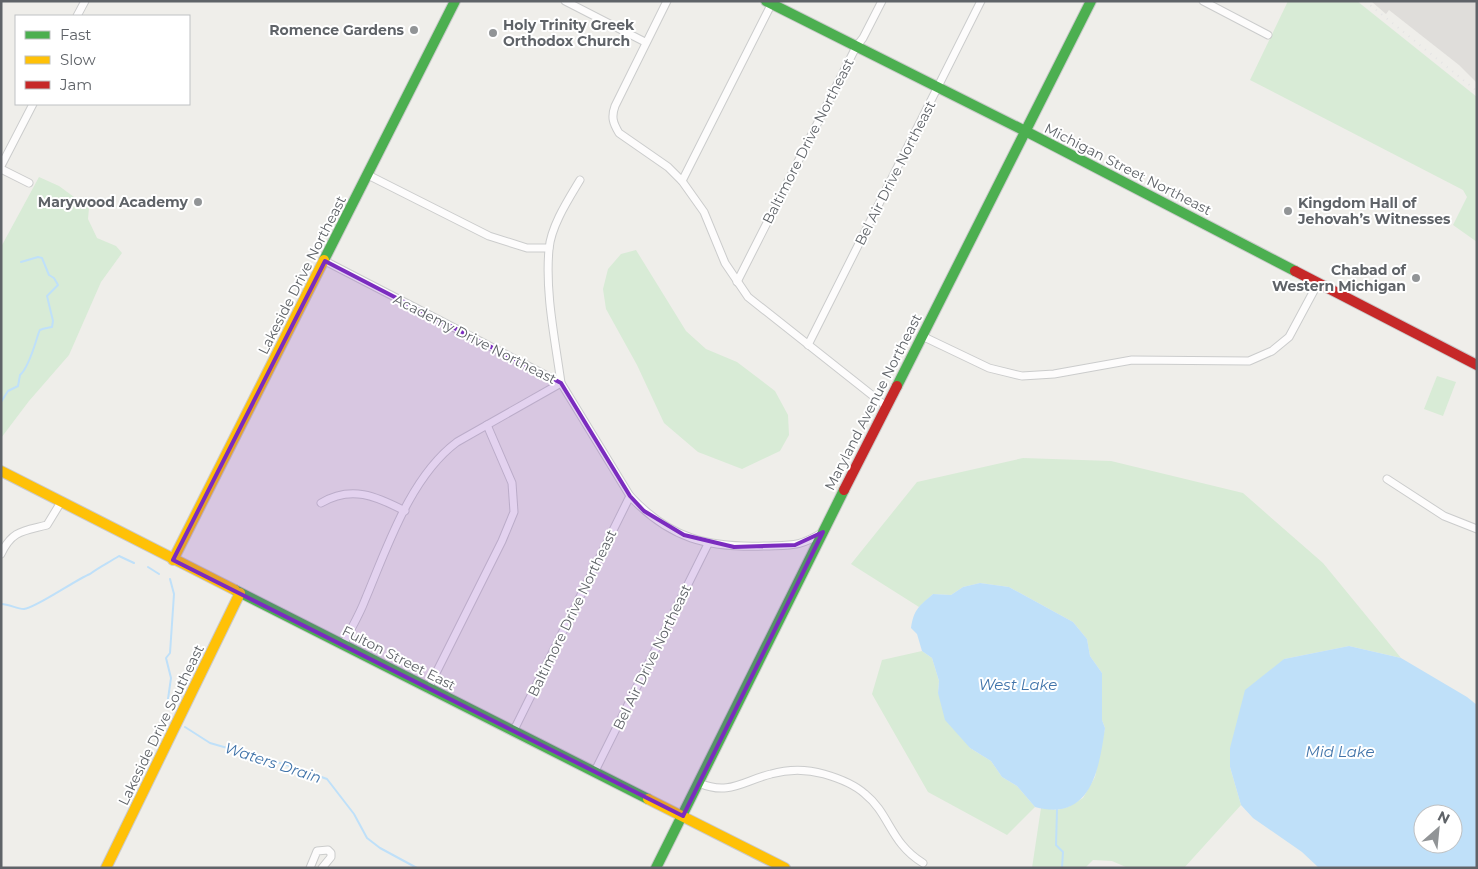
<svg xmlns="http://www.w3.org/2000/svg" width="1478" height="869" font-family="Montserrat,sans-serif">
<rect width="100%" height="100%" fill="#efeeea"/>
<!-- industrial -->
<polygon fill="#dfddda" points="1371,1 1477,1 1477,83 1459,65 1389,10 1386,14"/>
<!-- green -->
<g fill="#d8ebd6">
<polygon points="1288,1 1357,1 1477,97 1477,242 1453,225 1467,197 1463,190 1250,80"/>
<polygon points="39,177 59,186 89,208 88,219 97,238 116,246 122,253 101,282 69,355 29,401 1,438 1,247"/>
<polygon points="636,250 686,331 706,349 737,362 775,391 788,415 789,435 780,451 742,469 698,452 664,423 637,365 606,309 603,289 608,269 621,254"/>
<polygon points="1437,376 1456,382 1443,416 1424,409"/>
<polygon points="1023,458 1111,461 1243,493 1323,563 1401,658 1349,646 1284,659 1230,748 1230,767 1241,805 1184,868 1128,868 1112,861 1093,860 1085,868 1032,868 1041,808 1057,810 1068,807 1083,798 1095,777 1105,728 1102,720 1102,673 1090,656 1087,639 1073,622 1009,587 980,583 963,587 951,595 933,594 919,607 851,564 917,482"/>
<polygon points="922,651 932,658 939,681 938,693 970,748 991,761 1002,777 1017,786 1035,807 1007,835 928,792 872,694 882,660"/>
</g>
<!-- water -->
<g fill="#bfe0f9" fill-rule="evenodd">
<path d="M 980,583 L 1009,587 L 1073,622 L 1087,639 L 1090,656 L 1102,673 L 1102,720 L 1105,728 C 1099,770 1091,822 1035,807 L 1017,786 L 1002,777 L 991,761 L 970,748 L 945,720 L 938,693 L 939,681 L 932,658 L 922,651 L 917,634 L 911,628 C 914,609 919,606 933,594 L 951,595 L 963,587 Z"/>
<path d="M 1349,646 L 1401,658 L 1467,697 L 1477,705 L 1477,868 L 1319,868 L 1302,852 L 1253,818 L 1241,805 L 1230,767 L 1230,748 L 1245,690 L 1284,659 ZM 1423,814 L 1453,814 L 1453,844 L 1423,844 Z"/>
</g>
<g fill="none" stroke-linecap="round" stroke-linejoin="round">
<!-- stream -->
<g stroke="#bfe0f9" stroke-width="2">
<path d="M 1,402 L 8,391 L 18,386 L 20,375 C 31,366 38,331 40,330 C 44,328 48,328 52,327 L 53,321 L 47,296 L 58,285 L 54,278 L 49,275 L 42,258 L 38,257 L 21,262"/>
<polyline points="148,567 159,574"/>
<path d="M 1,604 C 10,604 16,609 24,609 C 36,608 75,580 90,574 C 99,567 108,563 119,556 L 134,563"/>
<polyline points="167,706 171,678 166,658 170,653 174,594 170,579"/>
<polyline points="185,727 210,743 297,768 327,779 354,814 367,838 380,848 417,868"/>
<polyline points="1057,810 1056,845 1063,852 1062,868"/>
</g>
<defs>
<g id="street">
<polyline points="565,1 645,42"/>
<path d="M 667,1 L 615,106 C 611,117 613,123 619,133 L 668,167 L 682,181 L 704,212 L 725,263 L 748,297 L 887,407"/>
<polyline points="1203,1 1268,35"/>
<polyline points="77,16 85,1"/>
<polyline points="1,166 33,104"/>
<polyline points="1,169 29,183"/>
<polyline points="368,175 489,236 527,248 549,248"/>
<polyline points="682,181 773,1"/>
<path d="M 325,261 L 561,383 L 630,496 C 670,539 708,548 765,546 C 791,545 800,547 823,532"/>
<polyline points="737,282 856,47 863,38 882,1"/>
<polyline points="922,336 989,368 1022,376 1054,374 1132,360 1249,361 1272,351 1289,337 1318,283"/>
<polyline points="808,345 981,1"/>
<polyline points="1387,479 1444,516 1477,529"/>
<path d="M 321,503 C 351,485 376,496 405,511"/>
<path d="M 1,554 C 12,530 24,531 47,525 L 61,502"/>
<path d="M 343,645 C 350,630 359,616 365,600 C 387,548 410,477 457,442 L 561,383 C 555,339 545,293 549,249 C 551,226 568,200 580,180"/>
<polyline points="428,689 502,541 514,512 512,483 487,425"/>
<polyline points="514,730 630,496"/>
<polyline points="595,771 708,544"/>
<path d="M 699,783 C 729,796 743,781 771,774 C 789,769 806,769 824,774 C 838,778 854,784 865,794 C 890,814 890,843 923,863"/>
<polyline points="310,868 317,851 328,850 331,853 331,857 322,868"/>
</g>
<g id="fast">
<polyline points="766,1 1033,135 1295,271"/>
<polyline points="324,260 455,1"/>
<polyline points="897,386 1091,1"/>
<polyline points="235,590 648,799"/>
<polyline points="656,868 844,490"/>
</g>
<g id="slow">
<polyline points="1,471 235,590"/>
<polyline points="173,560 324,260"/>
<polyline points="648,799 785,868"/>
<polyline points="106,868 240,593"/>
</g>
<g id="jam">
<polyline points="1295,271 1477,365"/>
<polyline points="844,490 897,386"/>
</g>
</defs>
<!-- street casing -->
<use href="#street" stroke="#cbcccc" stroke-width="9"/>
<!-- fast casing -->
<use href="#fast" stroke="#cacacb" stroke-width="12"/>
<!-- slow casing -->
<use href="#slow" stroke="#cacacb" stroke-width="12"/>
<!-- jam casing -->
<use href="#jam" stroke="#cacacb" stroke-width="12"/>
<!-- street -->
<use href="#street" stroke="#fdfcfc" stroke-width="7"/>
<!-- fast -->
<use href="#fast" stroke="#4caf50" stroke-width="10"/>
<!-- slow -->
<use href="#slow" stroke="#ffc107" stroke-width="10"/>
<!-- jam -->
<use href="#jam" stroke="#c62828" stroke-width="10"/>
<!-- rail -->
<polyline stroke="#e4e4e4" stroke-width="2" stroke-dasharray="1 6" stroke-linecap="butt" points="1365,1 1477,91"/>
</g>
<!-- marked area -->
<path fill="#7b2cbf" fill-opacity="0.2" stroke="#7b2cbf" stroke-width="4" stroke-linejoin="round" d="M 325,261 L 561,383 L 630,496 L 644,511 L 684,535 L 734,547 L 795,545 L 823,532 L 683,816 L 173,560 Z"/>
<!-- markers -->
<g fill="#919496" stroke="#fff" stroke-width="2">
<circle cx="414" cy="30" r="5"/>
<circle cx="493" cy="33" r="5"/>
<circle cx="198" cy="202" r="5"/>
<circle cx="1288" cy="211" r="5"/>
<circle cx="1416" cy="278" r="5"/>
</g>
<g text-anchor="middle" stroke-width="4" stroke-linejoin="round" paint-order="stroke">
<!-- poi labels -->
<g font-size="14" font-weight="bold" fill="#5f6368" stroke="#fff" text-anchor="end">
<text x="503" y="30" text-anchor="start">Holy Trinity Greek<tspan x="503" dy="16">Orthodox Church</tspan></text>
<text x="404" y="35">Romence Gardens</text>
<text x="188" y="207">Marywood Academy</text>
<text x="1298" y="208" text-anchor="start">Kingdom Hall of<tspan x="1298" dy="16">Jehovah’s Witnesses</tspan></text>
<text x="1406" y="275">Chabad of<tspan x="1406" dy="16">Western Michigan</tspan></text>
</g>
<!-- street labels -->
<g font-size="14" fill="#5f6368" stroke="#fff">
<text transform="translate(808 141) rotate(-63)" y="5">Baltimore Drive Northeast</text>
<text transform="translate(1128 169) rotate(27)" y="5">Michigan Street Northeast</text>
<text transform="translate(895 173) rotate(-63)" y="5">Bel Air Drive Northeast</text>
<text transform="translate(302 275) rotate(-63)" y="5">Lakeside Drive Northeast</text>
<text transform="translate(475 339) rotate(27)" y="5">Academy Drive Northeast</text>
<text transform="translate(873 402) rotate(-63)" y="5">Maryland Avenue Northeast</text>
<text transform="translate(572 613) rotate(-64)" y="5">Baltimore Drive Northeast</text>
<text transform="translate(652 657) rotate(-64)" y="5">Bel Air Drive Northeast</text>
<text transform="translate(399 658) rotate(27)" y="5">Fulton Street East</text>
<text transform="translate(161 725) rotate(-64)" y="5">Lakeside Drive Southeast</text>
</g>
<!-- water labels -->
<g font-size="15" font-style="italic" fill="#4174aa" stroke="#fff">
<text x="1018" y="690">West Lake</text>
<text x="1340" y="757">Mid Lake</text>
<text transform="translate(273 763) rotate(18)" y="5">Waters Drain</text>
</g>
</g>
<!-- border -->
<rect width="1478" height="869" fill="none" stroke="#5f6368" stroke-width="5"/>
<!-- legend -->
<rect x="15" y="15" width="175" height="90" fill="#ffffff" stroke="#bfc1c3"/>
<rect x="25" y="31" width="25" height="8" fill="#4caf50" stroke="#bfc1c3"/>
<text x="60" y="40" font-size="15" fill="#5f6368">Fast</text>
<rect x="25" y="56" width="25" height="8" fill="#ffc107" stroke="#bfc1c3"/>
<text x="60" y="65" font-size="15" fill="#5f6368">Slow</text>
<rect x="25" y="81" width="25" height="8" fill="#c62828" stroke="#bfc1c3"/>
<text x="60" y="90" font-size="15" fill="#5f6368">Jam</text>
<!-- north arrow -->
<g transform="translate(1438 829) rotate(27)"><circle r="24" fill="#ffffff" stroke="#bfc1c3"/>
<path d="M0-4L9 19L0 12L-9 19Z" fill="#919496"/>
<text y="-8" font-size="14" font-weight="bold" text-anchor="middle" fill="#5f6368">N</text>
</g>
</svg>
